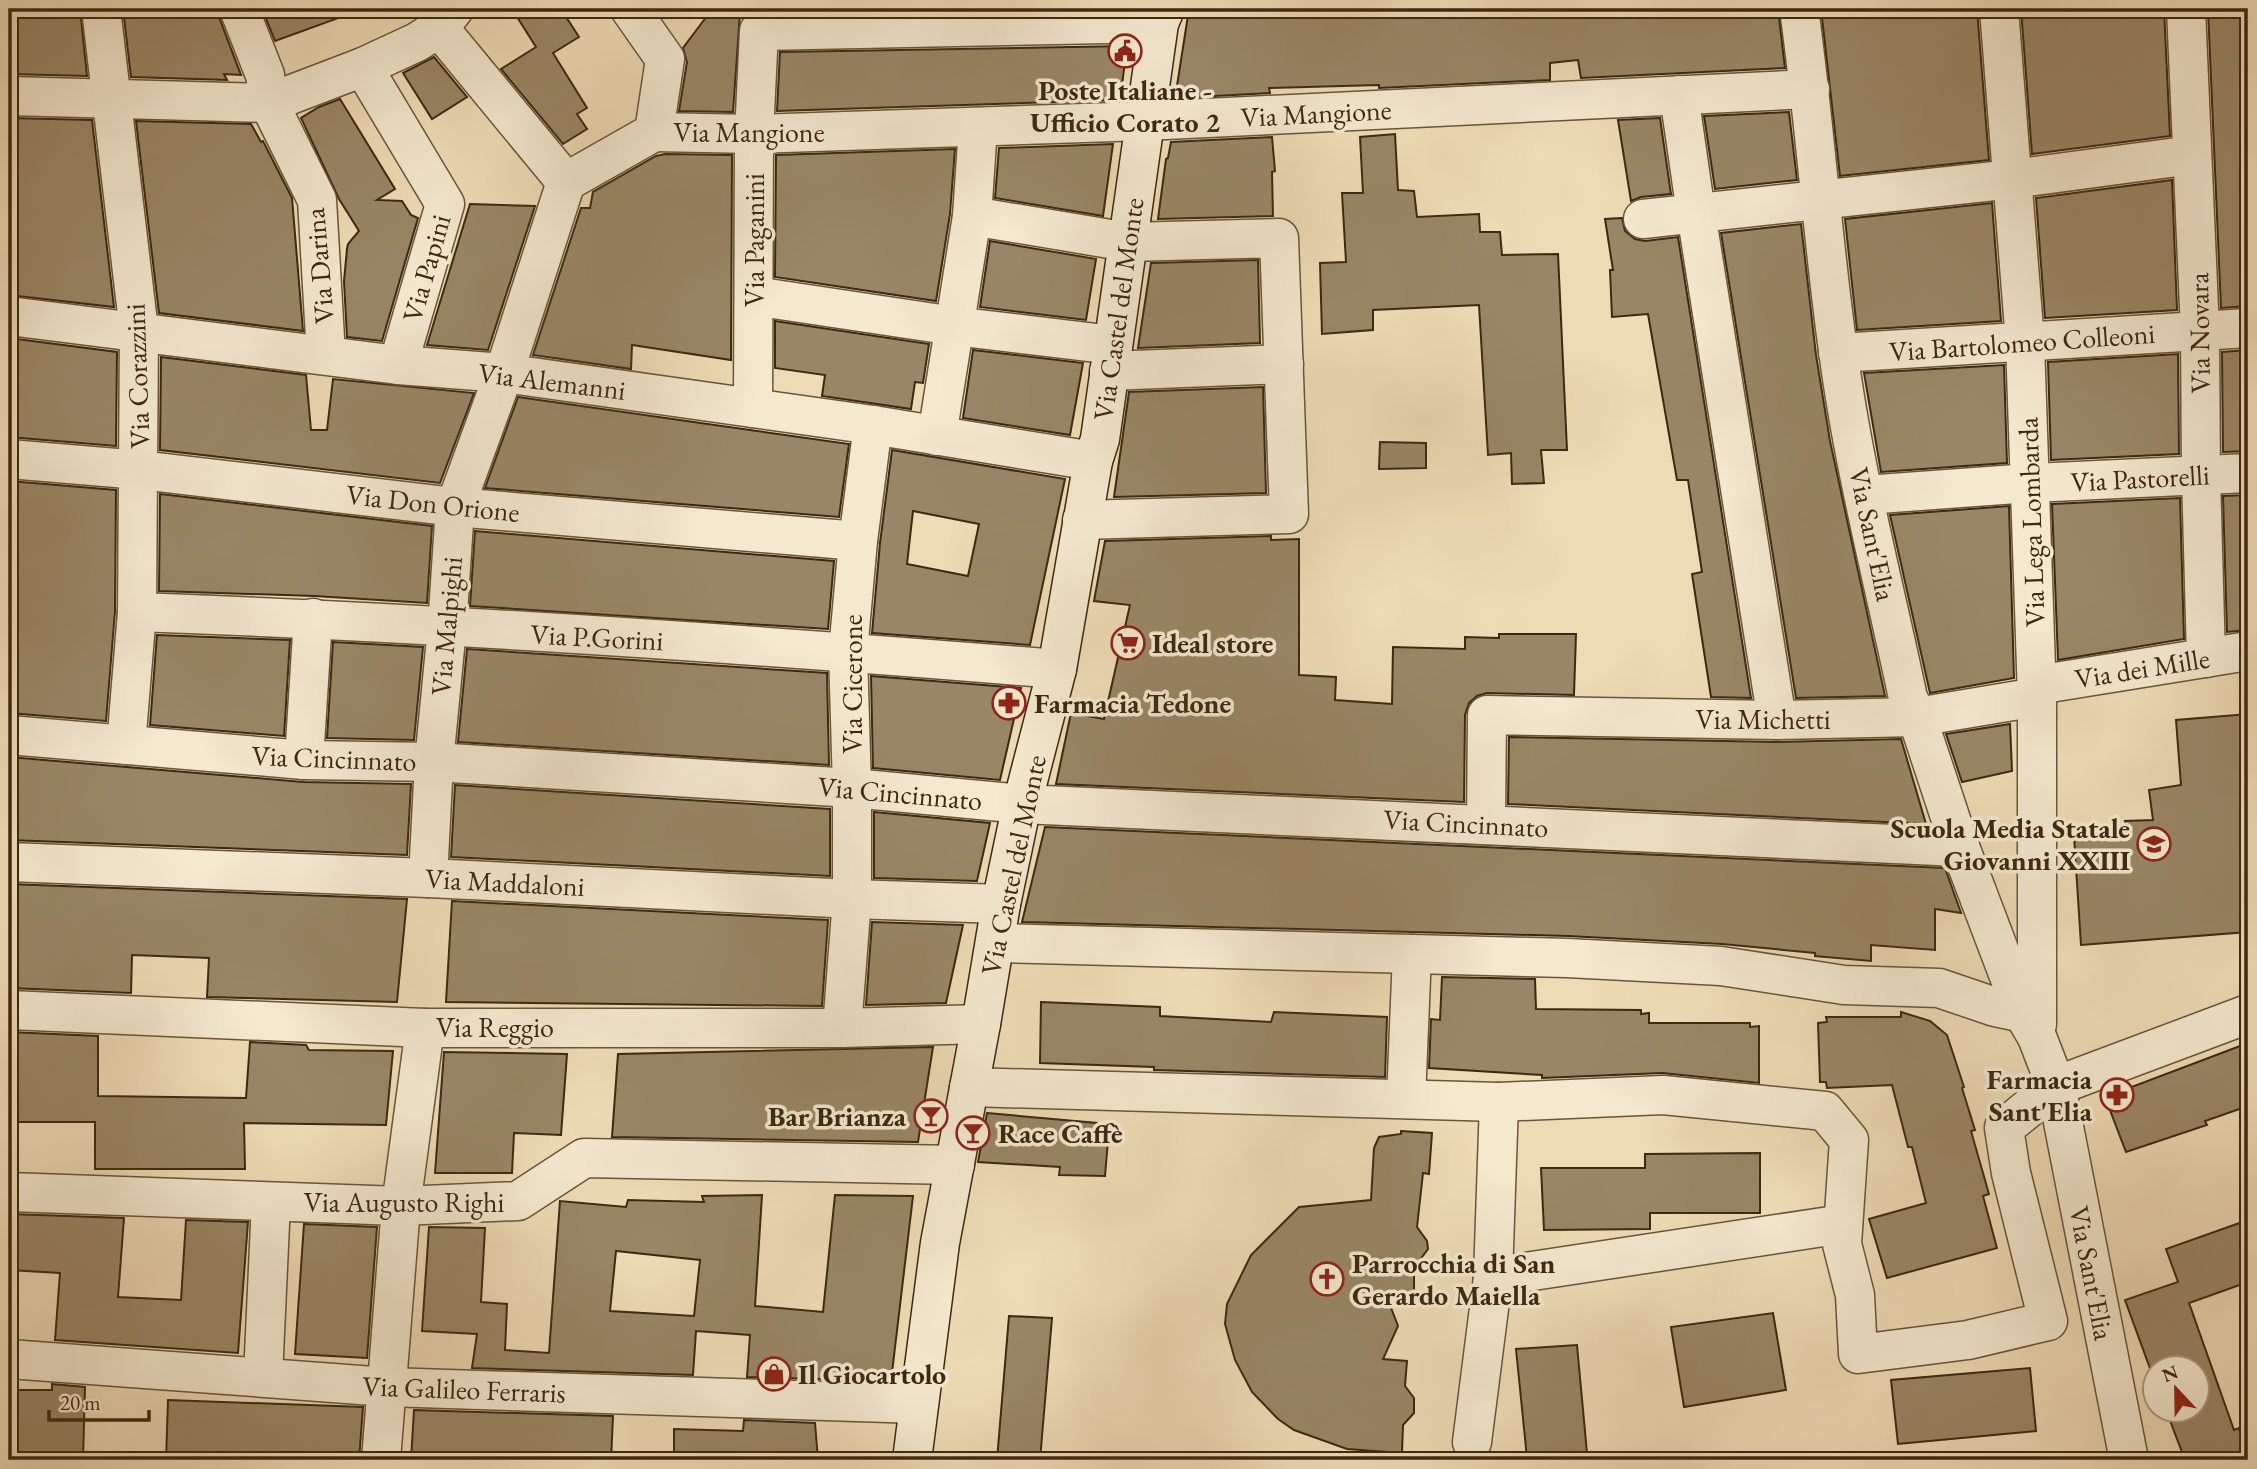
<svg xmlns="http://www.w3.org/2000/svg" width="2257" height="1469" font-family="'EB Garamond',serif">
<rect width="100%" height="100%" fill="#eedbb5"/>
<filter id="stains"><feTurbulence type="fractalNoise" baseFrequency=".00286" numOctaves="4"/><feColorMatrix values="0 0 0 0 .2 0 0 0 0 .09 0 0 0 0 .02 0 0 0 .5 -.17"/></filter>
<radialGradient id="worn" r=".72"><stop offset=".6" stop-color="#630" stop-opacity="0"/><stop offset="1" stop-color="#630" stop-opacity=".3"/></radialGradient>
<!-- building -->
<g fill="#998666" stroke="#3c2911" stroke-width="2" fill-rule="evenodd">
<polygon points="21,9 80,9 87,76 9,74 9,10"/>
<polygon points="123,9 218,9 219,17 241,75 224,74 227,80 131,77"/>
<polygon points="262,9 354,9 355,12 275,41"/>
<polygon points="512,9 561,9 579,37 553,53 587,108 577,114 587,129 563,144 501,69 536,47"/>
<polygon points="1189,9 1778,9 1785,68 1581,78 1578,60 1550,63 1550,80 1379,88 1379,85 1269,88 1270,93 1178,98 1179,92 1176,92"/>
<polygon points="1821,9 1977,9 1989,160 1840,176"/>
<polygon points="2021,9 2164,9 2170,136 2032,154"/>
<polygon points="2208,9 2248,9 2248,306 2221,308"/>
<polygon points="710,12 740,13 733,112 679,111 687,62 683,48"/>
<polygon points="1127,46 1120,100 777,111 780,52"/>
<polygon points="434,57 467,97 432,119 403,73"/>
<polygon points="340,99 395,189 377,200 402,201 411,215 418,218 382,341 347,337 344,281 347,249 348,244 359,231 339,199 301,118 319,107"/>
<polygon points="1789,112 1797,180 1715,189 1704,116"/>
<polygon points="9,118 92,120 114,307 9,295"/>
<polygon points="1660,118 1671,194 1641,197 1631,201 1618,120"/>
<polygon points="136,121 251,124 261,142 263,141 292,198 303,331 159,313"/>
<polygon points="1395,134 1398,190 1414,191 1417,217 1479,214 1480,232 1500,232 1502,255 1558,254 1567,450 1541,450 1544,483 1512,484 1511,453 1488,455 1479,305 1373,310 1373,330 1322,334 1320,263 1346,262 1342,193 1363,193 1360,137"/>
<polygon points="1272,137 1275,171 1272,172 1273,216 1158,219 1166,159 1168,158 1171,142"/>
<polygon points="1113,144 1103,216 995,198 999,148"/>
<polygon points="955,149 950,214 936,301 775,277 776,155"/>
<polygon points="665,154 732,155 731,360 632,345 631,369 533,355 581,208 590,208 593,192 656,156"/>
<polygon points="2172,180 2177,310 2045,318 2036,198"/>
<polygon points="1992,203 2001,321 1857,330 1845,219"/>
<polygon points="470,204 535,206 488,350 427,345"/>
<polygon points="1622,218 1625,231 1635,239 1645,241 1678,237 1751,698 1711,697 1692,574 1702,572 1688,480 1677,480 1648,314 1612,317 1610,270 1613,270 1605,219"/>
<polygon points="1801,224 1816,355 1830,441 1885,696 1796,698 1721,233"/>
<polygon points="990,241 1096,259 1086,320 980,307"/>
<polygon points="1258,260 1260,343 1138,348 1151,263"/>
<polygon points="775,321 929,344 923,383 915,382 911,409 822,396 825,375 775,368"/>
<polygon points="9,338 117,352 116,446 9,437"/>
<polygon points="973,350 1083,363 1070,435 963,418"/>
<polygon points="2248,350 2248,451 2223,452 2222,352"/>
<polygon points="2178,354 2179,454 2051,460 2048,362"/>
<polygon points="161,357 306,375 311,430 327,430 333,379 474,393 440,483 160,450"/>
<polygon points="2004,365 2007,463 1881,472 1864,373"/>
<polygon points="1263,387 1266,493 1114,497 1129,392"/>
<polygon points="518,397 849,444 839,517 485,488"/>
<polygon points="1380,442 1426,443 1426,468 1379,469"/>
<path d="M 892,450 L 1065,479 L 1030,645 L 872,633 L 880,543 ZM 913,511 L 979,524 L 968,576 L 907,564 Z"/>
<polygon points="9,481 116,490 115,611 106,721 9,713"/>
<polygon points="160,494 432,526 427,603 314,596 159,591"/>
<polygon points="2248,495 2248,630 2227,632 2223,496"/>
<polygon points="2180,498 2184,639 2058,660 2052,504"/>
<polygon points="2009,506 2014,678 1930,693 1890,515"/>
<polygon points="475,531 834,561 828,629 470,606"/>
<polygon points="1271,536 1271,540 1299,539 1299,675 1336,677 1335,700 1392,704 1393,647 1465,649 1465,637 1499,638 1499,634 1576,634 1574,695 1487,693 1477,696 1469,703 1465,715 1464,802 1056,784 1071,713 1104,719 1130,605 1094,601 1105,541"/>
<polygon points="157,635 290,640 284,736 150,725"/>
<polygon points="333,642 423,647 414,740 327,738"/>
<polygon points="467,649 827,673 829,765 458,742"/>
<polygon points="871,676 1021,688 1000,780 873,768"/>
<polygon points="2248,714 2248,932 2081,945 2074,836 2126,831 2125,821 2153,820 2149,790 2181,785 2176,720"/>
<polygon points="2010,724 2012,771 1962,782 1946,734"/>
<polygon points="1509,737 1777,742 1901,739 1926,824 1508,804"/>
<polygon points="9,757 303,782 411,784 407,855 9,840"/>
<polygon points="455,785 830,809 830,876 451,857"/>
<polygon points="874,812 990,823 977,881 874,878"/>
<polygon points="1045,827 1945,868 1961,913 1935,909 1935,950 1871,945 1871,961 1815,956 1815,953 1722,944 1568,936 1022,922"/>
<polygon points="9,884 407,899 397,1002 207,997 209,958 132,955 131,993 9,988"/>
<polygon points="452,901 828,920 822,1006 446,1002"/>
<polygon points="872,922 963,925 946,1003 866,1005"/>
<polygon points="1442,977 1535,979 1536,1009 1641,1010 1641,1014 1649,1013 1649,1023 1750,1023 1750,1027 1759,1026 1759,1083 1662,1073 1542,1078 1542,1075 1429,1068 1431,1019 1440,1020"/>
<polygon points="1041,1002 1160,1007 1160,1016 1271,1022 1274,1012 1387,1017 1385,1077 1154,1070 1154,1067 1040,1063"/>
<polygon points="1901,1012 1930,1021 1947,1035 1964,1087 1962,1088 1975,1130 1971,1131 1989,1194 1983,1196 1997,1248 1887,1278 1869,1219 1926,1203 1912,1147 1908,1147 1892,1085 1827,1088 1826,1082 1820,1082 1818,1023 1827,1022 1826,1017 1901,1017"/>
<polygon points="9,1032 98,1036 98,1096 246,1098 250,1042 306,1045 309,1050 393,1051 386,1125 244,1123 245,1169 95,1169 95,1122 9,1122"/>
<polygon points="2248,1043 2248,1106 2205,1121 2207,1125 2126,1152 2105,1097"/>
<polygon points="933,1047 918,1142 612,1137 618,1054"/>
<polygon points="444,1052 567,1054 561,1135 514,1133 512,1173 435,1173"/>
<polygon points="987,1113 1097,1123 1096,1128 1109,1129 1105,1176 1059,1175 1060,1167 978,1162"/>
<polygon points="1401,1131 1432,1133 1429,1174 1423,1173 1417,1227 1427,1241 1428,1249 1414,1268 1414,1292 1385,1292 1398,1326 1383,1359 1407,1361 1405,1386 1414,1398 1414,1413 1403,1425 1402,1453 1347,1449 1294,1430 1278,1419 1252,1392 1235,1360 1225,1324 1227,1304 1251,1255 1299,1207 1371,1200 1374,1148 1379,1137 1401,1134"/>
<polygon points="1760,1153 1760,1213 1650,1213 1650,1229 1544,1230 1541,1168 1645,1168 1645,1154"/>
<path d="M 762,1195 L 755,1306 L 823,1312 L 835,1195 L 913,1196 L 891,1381 L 747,1377 L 750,1335 L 696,1331 L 693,1375 L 472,1368 L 477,1334 L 422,1331 L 429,1227 L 485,1228 L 481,1302 L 507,1304 L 505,1350 L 549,1353 L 560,1201 L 626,1207 L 628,1200 L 704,1202 L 702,1196 ZM 616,1251 L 700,1260 L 694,1316 L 610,1311 Z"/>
<polygon points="9,1214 124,1218 118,1297 181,1300 186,1220 248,1222 238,1353 55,1340 60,1273 9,1270"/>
<polygon points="2248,1220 2248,1282 2189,1303 2234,1430 2239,1428 2248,1460 2185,1460 2166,1410 2197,1410 2197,1368 2155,1368 2155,1382 2125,1300 2178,1282 2166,1249"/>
<polygon points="304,1224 377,1227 367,1358 295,1354"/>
<polygon points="1773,1313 1786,1390 1684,1407 1671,1327"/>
<polygon points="1009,1316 1052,1318 1040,1460 997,1460"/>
<polygon points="1577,1345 1587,1453 1527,1458 1516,1349"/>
<polygon points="2030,1368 2036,1431 1898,1444 1891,1380"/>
<polygon points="52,1384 85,1387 83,1460 9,1460 9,1390 52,1390"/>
<polygon points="168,1400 363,1407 359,1460 166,1460"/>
<polygon points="414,1410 613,1416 611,1460 411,1460"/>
<polygon points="744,1420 815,1423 818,1460 674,1460 674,1429 743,1431"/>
</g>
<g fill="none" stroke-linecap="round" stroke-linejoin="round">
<defs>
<g id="minor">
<polyline points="101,9 139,331 137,612 126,745"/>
<polyline points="239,9 265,75 269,103 317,200 326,355"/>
<path d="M 1799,9 C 1815,122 1822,237 1838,350 C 1853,466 1884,584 1908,698 L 1917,717 L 1960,847 L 2023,1013 L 2037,1037 L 2056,1086 L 2248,1014"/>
<polyline points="1999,9 2025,342 2037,697 2037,1024"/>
<polyline points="2186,9 2200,331 2201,475 2206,658"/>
<polyline points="439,28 566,182 654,132 665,59 630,9"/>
<polyline points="363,67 445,204 398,365"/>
<polyline points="1679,95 1696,213 1777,720"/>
<polyline points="9,96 269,103 363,67 417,42 439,28 454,9"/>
<polyline points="654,132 754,134 1145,121 1810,89"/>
<polyline points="972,216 1128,242 1279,238 1289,514 1082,520"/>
<polyline points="1643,219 2013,179 2192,155"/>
<polyline points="754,296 954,326 1113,345"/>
<polyline points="9,316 398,365 504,373 873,425 1093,461"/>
<polyline points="1838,353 2248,328"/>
<polyline points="1109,371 1284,364"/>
<polyline points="753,408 754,134 759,31 1159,23"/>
<polyline points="937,436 972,216 978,127"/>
<polyline points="9,459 140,470 455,507 858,541"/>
<polyline points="1865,495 2030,483 2248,473"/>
<path d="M 137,612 C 444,623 751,644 1057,669"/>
<polyline points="2037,685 2248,651"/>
<polyline points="9,735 304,760 434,762 852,788 1022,804 1960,847"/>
<polyline points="304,760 313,618"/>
<polyline points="1486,823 1487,715 1777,720 1917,717 2037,697"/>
<polyline points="9,862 428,878 852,899 1001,904"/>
<polyline points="428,878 434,762 447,628 455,507 504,373 566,182"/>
<polyline points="995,943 1567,958 1721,966 1844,985 1939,988 1995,1007 2023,1013"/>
<polyline points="9,1010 425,1028 842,1028 981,1024"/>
<polyline points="842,1028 852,899 852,788 848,652 858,541 873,425"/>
<polyline points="969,1087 1499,1102 1663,1095 1825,1111 1849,1140 1842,1244 1855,1295 1858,1354 1968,1340 2048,1321 2011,1173 2004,1128 2056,1086 2129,1460"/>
<polyline points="1406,1099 1412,954"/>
<polyline points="1499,1102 1493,1277 1843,1224"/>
<polyline points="9,1192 401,1206 518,1201 584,1158 955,1165"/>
<polyline points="9,1359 387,1387 919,1404"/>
<polyline points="263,1377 271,1202"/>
<polyline points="1472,1442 1493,1277"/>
<polyline points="381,1460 401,1206 425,1028"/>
</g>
<polyline id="secondary" points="912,1460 940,1243 981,1024 1001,904 1022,804 1057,669 1093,461 1100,439 1159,23 1165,9"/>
</defs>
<!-- minor casing -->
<use href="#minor" stroke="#68563a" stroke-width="41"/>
<!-- secondary casing -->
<use href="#secondary" stroke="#3c2911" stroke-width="41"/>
<!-- minor -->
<use href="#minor" stroke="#f4e8cf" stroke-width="38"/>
<!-- secondary -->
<use href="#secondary" stroke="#f4e8cf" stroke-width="38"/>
</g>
<!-- icons -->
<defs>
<symbol id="civic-ring" viewBox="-11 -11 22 22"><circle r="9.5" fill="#f4e8cf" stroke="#8f2418" stroke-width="1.5"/><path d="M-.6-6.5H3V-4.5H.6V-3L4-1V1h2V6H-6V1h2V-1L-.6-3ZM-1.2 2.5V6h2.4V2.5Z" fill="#8f2418"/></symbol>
<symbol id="supermarket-ring" viewBox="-11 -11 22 22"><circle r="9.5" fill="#f4e8cf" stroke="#8f2418" stroke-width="1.5"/><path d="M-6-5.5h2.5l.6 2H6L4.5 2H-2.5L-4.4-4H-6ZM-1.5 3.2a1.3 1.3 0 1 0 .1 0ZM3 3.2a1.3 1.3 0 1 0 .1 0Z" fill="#8f2418"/></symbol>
<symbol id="pharmacy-ring" viewBox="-11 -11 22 22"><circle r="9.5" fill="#f4e8cf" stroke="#8f2418" stroke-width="1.5"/><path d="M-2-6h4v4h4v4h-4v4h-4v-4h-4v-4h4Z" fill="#8f2418"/></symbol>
<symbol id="school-ring" viewBox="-11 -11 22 22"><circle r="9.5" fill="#f4e8cf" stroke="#8f2418" stroke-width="1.5"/><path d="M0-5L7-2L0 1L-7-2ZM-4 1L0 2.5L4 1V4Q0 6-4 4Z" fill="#8f2418"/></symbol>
<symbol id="bar-ring" viewBox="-11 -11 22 22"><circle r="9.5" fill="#f4e8cf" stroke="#8f2418" stroke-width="1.5"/><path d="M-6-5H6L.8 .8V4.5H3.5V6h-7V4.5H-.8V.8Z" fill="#8f2418"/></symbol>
<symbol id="church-ring" viewBox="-11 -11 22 22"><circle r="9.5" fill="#f4e8cf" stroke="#8f2418" stroke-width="1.5"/><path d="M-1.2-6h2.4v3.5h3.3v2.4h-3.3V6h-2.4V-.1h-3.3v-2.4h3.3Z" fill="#8f2418"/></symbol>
<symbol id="shop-ring" viewBox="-11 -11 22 22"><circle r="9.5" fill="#f4e8cf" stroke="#8f2418" stroke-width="1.5"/><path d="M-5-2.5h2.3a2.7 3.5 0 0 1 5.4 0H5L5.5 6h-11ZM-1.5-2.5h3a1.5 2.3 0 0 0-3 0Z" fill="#8f2418"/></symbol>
</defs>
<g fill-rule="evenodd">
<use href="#civic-ring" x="1106" y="32" width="38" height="38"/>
<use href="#supermarket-ring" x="1109" y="624" width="38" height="38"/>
<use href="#pharmacy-ring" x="990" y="684" width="38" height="38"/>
<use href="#school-ring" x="2135" y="825" width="38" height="38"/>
<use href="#pharmacy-ring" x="2098" y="1076" width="38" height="38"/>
<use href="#bar-ring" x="912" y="1097" width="38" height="38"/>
<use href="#bar-ring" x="954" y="1114" width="38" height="38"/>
<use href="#church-ring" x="1308" y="1260" width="38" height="38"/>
<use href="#shop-ring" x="755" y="1355" width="38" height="38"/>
</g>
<g text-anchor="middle" stroke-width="7" stroke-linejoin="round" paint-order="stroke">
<!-- poi labels -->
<g font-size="28" font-weight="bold" fill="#3c2911" stroke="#f4e8cf" text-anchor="start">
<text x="1125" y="100" text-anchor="middle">Poste Italiane -<tspan x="1125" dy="32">Ufficio Corato 2</tspan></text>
<text x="1152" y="653">Ideal store</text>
<text x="1034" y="713">Farmacia Tedone</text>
<text x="2130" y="838" text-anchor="end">Scuola Media Statale<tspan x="2130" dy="32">Giovanni XXIII</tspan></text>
<text x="2092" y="1089" text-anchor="end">Farmacia<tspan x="2092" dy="32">Sant'Elia</tspan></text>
<text x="906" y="1126" text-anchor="end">Bar Brianza</text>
<text x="998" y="1143">Race Caffè</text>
<text x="1352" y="1273">Parrocchia di San<tspan x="1352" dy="32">Gerardo Maiella</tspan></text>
<text x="798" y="1384">Il Giocartolo</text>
</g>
<!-- street labels -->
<g font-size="28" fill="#3c2911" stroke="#f4e8cf">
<text transform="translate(1316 113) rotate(-3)" y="10">Via Mangione</text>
<text x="749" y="142">Via Mangione</text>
<text transform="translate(754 240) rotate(-90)" y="10">Via Paganini</text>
<text transform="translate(319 266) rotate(-95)" y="10">Via Darina</text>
<text transform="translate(426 268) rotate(-74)" y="10">Via Papini</text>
<text transform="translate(1118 309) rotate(-82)" y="10">Via Castel del Monte</text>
<text transform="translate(2199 333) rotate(-91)" y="10">Via Novara</text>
<text transform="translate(2022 342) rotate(-4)" y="10">Via Bartolomeo Colleoni</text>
<text transform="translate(137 376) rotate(-92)" y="10">Via Corazzini</text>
<text transform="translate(552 381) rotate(7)" y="10">Via Alemanni</text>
<text transform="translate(2140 478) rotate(-3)" y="10">Via Pastorelli</text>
<text transform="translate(433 503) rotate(6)" y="10">Via Don Orione</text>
<text transform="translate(2031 522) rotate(-92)" y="10">Via Lega Lombarda</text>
<text transform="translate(1873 534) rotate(78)" y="10">Via Sant'Elia</text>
<text transform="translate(446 626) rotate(-85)" y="10">Via Malpighi</text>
<text transform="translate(597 637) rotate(3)" y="10">Via P.Gorini</text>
<text transform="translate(2142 668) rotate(-9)" y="10">Via dei Mille</text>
<text transform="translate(852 684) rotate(-90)" y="10">Via Cicerone</text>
<text x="1763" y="729">Via Michetti</text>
<text transform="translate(334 758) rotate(2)" y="10">Via Cincinnato</text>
<text transform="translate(900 793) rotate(5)" y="10">Via Cincinnato</text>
<text transform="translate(1466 823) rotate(3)" y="10">Via Cincinnato</text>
<text transform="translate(1013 865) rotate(-78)" y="10">Via Castel del Monte</text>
<text transform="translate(505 882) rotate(3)" y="10">Via Maddaloni</text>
<text x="495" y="1037">Via Reggio</text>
<text x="404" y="1212">Via Augusto Righi</text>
<text transform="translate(2092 1273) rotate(79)" y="10">Via Sant'Elia</text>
<text transform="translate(464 1389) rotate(2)" y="10">Via Galileo Ferraris</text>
</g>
</g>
<!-- margin -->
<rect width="2257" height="1469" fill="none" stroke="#eedbb5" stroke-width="35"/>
<rect x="10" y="10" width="2236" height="1448" fill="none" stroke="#3c2911" stroke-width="3.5"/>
<rect x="18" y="18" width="2222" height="1434" fill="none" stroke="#3c2911" stroke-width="2"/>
<!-- north arrow -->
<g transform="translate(2176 1389) rotate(338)"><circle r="33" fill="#f4e8cf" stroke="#aa9c83" stroke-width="2"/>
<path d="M0-5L12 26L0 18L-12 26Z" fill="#8f2418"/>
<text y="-10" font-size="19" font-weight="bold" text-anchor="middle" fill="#3c2911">N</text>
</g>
<!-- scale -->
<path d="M49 1410v10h100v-10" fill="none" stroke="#3c2911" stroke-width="3.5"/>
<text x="60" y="1410" font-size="21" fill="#3c2911" stroke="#f4e8cf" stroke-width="5" paint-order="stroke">20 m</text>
<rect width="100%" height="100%" filter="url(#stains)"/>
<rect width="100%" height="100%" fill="url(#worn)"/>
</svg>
